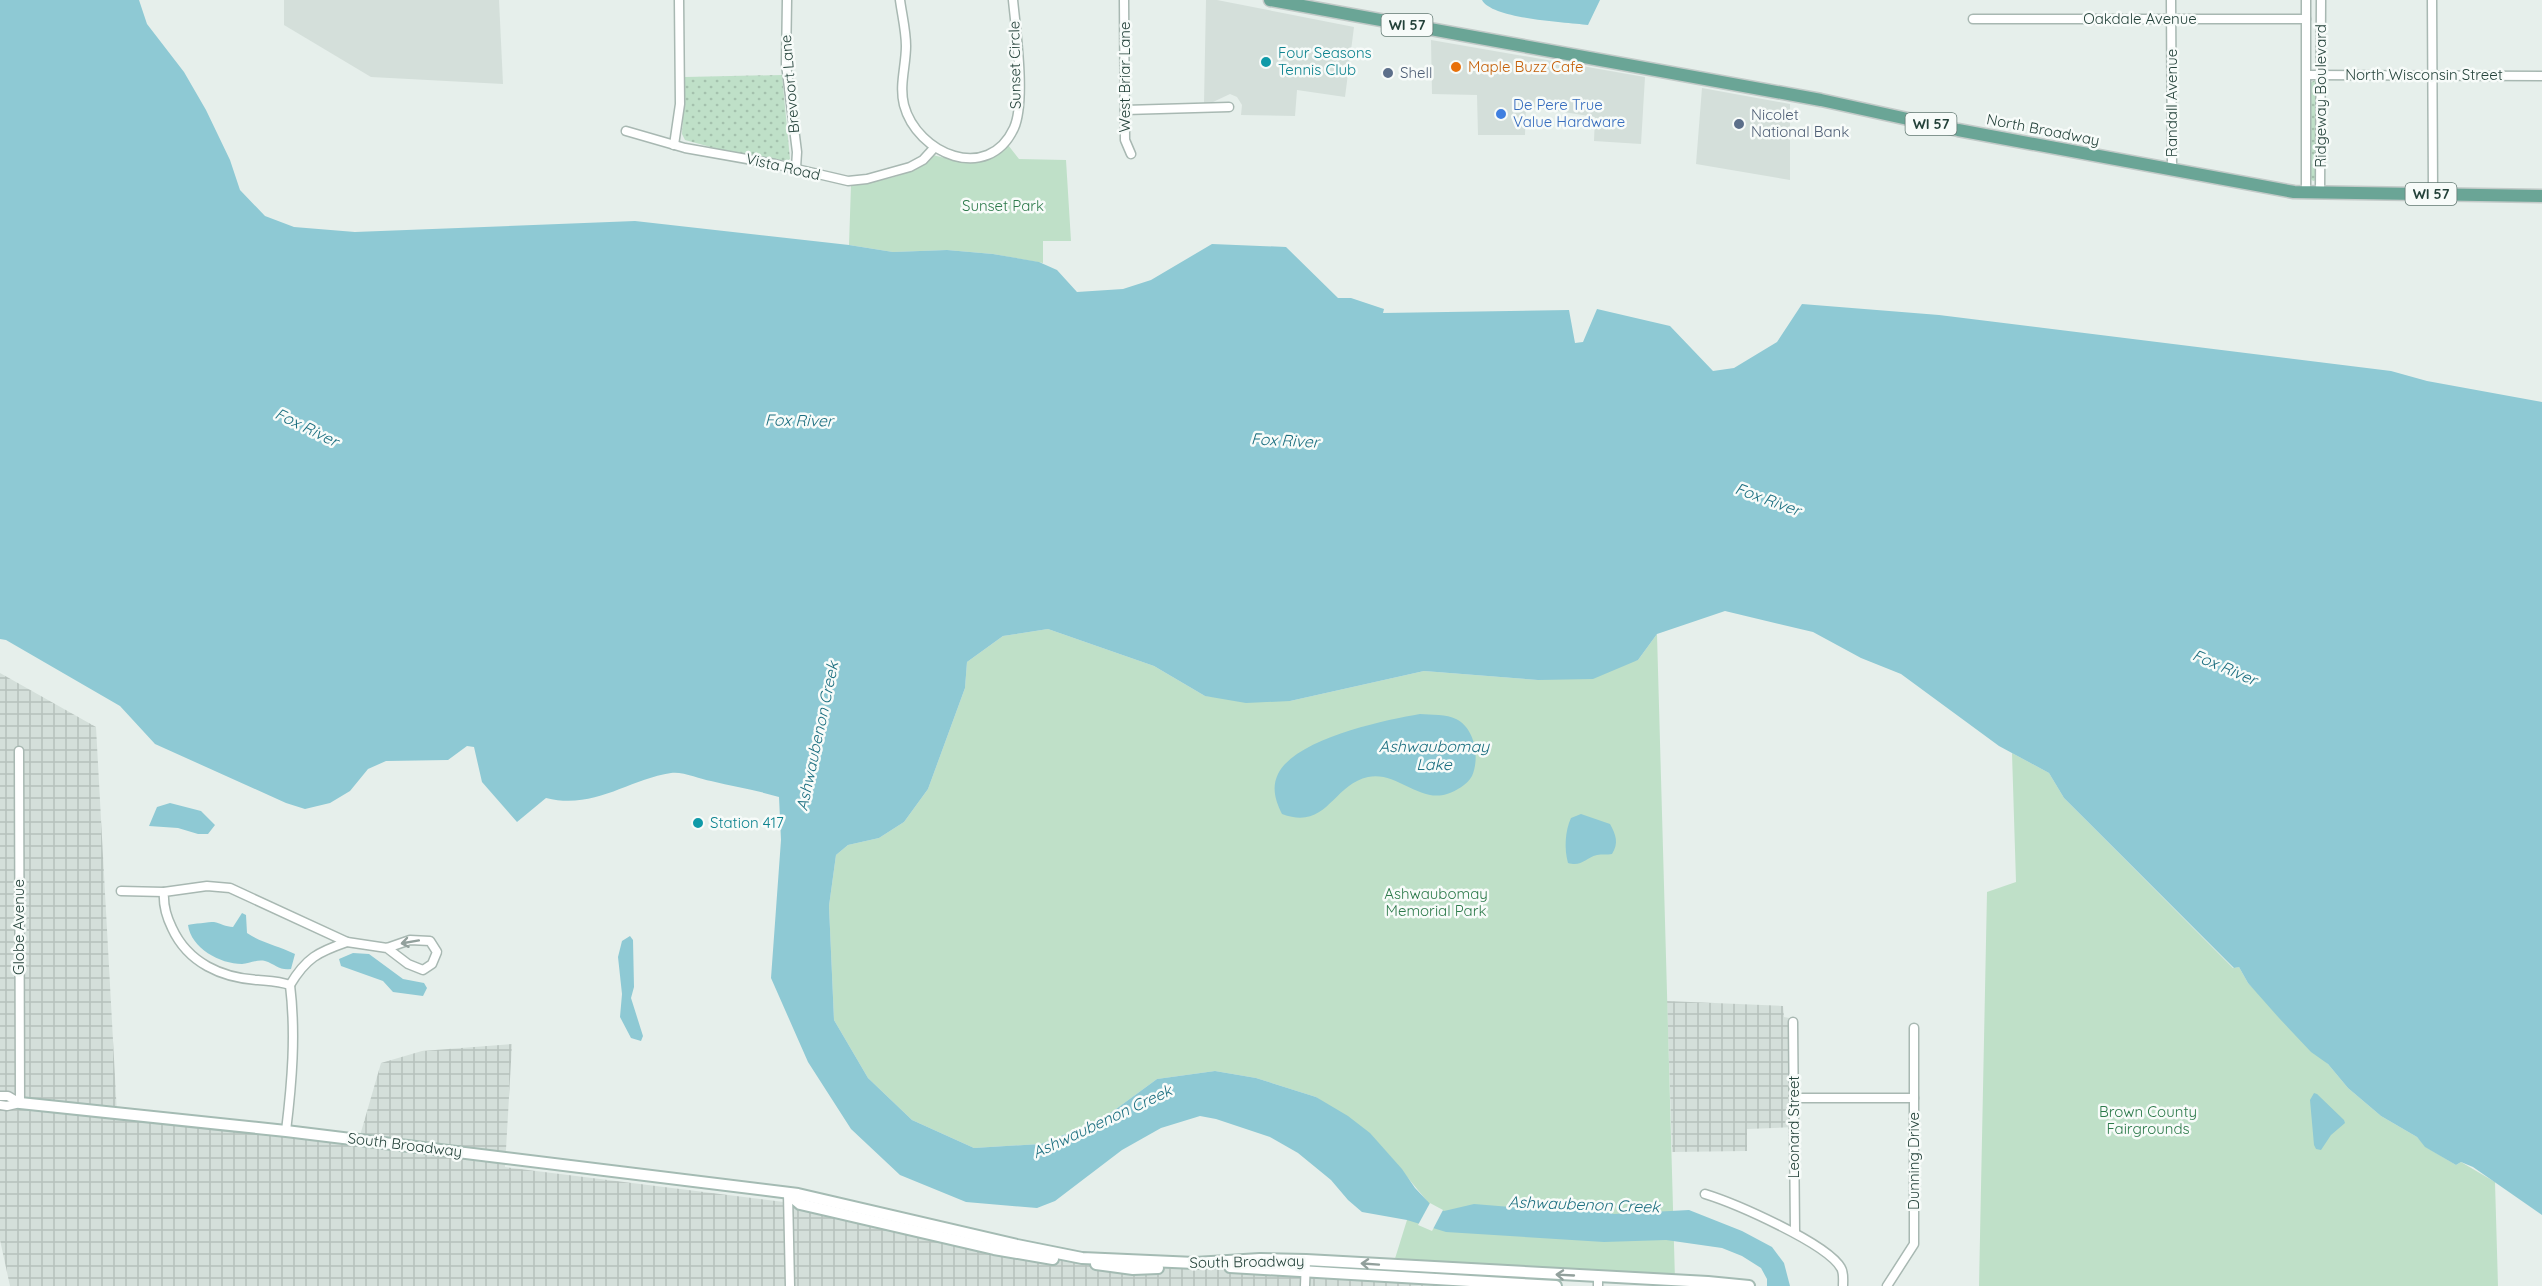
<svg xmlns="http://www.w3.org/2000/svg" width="2542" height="1286" font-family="Quicksand,sans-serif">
<defs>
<pattern id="industrial-grid" width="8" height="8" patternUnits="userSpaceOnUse" patternTransform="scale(1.5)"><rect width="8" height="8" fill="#d4dfda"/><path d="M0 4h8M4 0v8" fill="none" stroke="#b6c1bc"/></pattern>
<pattern id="grass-dots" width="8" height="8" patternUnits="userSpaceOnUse" patternTransform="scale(1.5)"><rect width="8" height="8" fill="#bfe0c8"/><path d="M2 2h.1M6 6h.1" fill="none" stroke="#a4c1ad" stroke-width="1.8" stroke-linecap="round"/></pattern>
</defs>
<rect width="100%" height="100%" fill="#e6efeb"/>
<!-- built -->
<g fill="#d4dfda">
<polygon points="284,0 499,0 503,84 371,77 284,25"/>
<polygon points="1206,0 1217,0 1354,27 1345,97 1297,90 1295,116 1241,115 1242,105 1237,97 1230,94 1213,102 1204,103"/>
<polygon points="1431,40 1645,77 1641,144 1594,141 1595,117 1526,106 1525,135 1478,135 1477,95 1432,94"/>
<polygon points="1702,88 1790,104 1790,180 1696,164"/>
</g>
<!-- industrial -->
<g fill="url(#industrial-grid)">
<polygon points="0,673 96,727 117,1114 359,1139 381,1063 422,1051 512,1044 505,1167 800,1204 1048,1259 1161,1268 1241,1267 1556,1286 10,1286 0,1240"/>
<polygon points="1667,1001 1783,1006 1784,1017 1794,1019 1795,1127 1747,1129 1747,1151 1672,1152"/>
</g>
<!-- grass -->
<g fill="url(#grass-dots)">
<polygon points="782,75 790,159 787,161 725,151 685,140 682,134 685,77"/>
<polygon points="2315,80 2317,83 2317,180 2313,181 2311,179 2310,83"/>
</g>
<!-- park -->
<g fill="#bfe0c8">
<path d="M 1008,145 L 1019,159 L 1066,160 L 1071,241 L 1043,241 L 1043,263 L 993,254 L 947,250 L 893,252 L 849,245 L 851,185 C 879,181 913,177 933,155 C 967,163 979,169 1008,145 Z"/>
<polygon points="1048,629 1154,666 1205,696 1290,701 1424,671 1538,680 1638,660 1657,634 1675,1280 1393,1265 1407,1220 1427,1201 1389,1155 1316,1097 1256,1078 1215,1071 1157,1079 1101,1120 1041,1144 974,1148 912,1120 868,1078 834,1020 829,906 836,855 848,845 879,838 904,822 928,789 965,688 967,662 1003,636"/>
<polygon points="2012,753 2049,773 2064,798 2233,968 2239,967 2248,983 2328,1064 2348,1088 2381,1116 2417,1137 2426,1147 2456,1165 2461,1162 2495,1182 2498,1286 1979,1286 1987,892 2016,882"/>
</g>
<!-- water -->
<g fill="#8ec9d4">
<path d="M 0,0 L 139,0 L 147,24 L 184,72 L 206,110 L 230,160 L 240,190 L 265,216 L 294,227 L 355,232 L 635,221 L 849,245 L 893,252 L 947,250 L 993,254 L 1039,262 L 1057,270 L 1077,292 L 1123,289 L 1151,280 L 1212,244 L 1286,247 L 1338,298 L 1351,298 L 1384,309 L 1383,313 L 1569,310 L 1575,343 L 1583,342 L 1597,309 L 1670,326 L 1713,371 L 1734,368 L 1777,342 L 1802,304 L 1939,315 L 2391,371 L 2427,381 L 2542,402 L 2542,1215 L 2473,1167 L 2461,1162 L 2456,1165 L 2425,1147 L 2417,1137 L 2381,1116 L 2348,1088 L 2328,1064 L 2311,1052 L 2279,1018 L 2248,983 L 2239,967 L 2234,968 L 2064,798 L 2049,773 L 1999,746 L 1901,674 L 1861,658 L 1813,632 L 1725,611 L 1657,634 L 1638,660 L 1593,679 L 1538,680 L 1424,671 L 1290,701 L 1246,703 L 1205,696 L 1154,666 L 1048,629 L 1003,636 L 967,662 L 965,688 L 928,789 L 904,822 L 879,838 L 848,845 L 836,855 L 829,906 L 834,1020 L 868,1078 L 912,1120 L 974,1148 L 1041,1144 L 1101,1120 L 1157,1079 L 1215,1071 L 1256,1078 L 1316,1097 L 1348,1116 L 1370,1133 L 1402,1169 L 1415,1188 L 1434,1208 L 1444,1211 L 1474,1204 L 1523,1208 L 1569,1203 L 1614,1214 L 1689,1210 L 1742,1231 L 1772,1247 L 1784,1263 L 1790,1286 L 1767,1286 L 1767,1279 L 1761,1268 L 1742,1256 L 1722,1248 L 1666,1240 L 1604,1242 L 1446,1232 L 1407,1220 L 1362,1212 L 1348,1200 L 1331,1180 L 1298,1153 L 1270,1137 L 1216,1119 L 1200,1116 L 1161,1128 L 1122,1150 L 1055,1201 L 1037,1208 L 966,1202 L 900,1175 L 851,1129 L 808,1062 L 771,978 L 781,840 L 779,797 C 756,790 735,787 711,781 C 700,779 682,771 671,773 C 627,780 594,810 546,798 L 517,822 L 482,782 L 474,747 L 467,746 L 448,760 L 386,761 L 368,769 L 350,791 L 330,803 L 305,809 L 286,803 L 155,744 L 120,706 L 6,640 L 0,639 Z"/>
<path d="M 1482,0 L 1600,0 L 1588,25 C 1565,22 1492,19 1482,0 Z"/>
<path d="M 1420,714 C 1431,715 1447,714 1456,719 C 1475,728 1480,758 1472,776 C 1467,785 1456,791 1447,794 C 1419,803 1397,771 1368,777 C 1332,785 1327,831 1282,814 C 1276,802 1271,788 1278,774 C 1295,739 1384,720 1420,714 Z"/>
<polygon points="170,803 201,811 215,825 208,834 198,834 178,828 149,826 157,807"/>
<path d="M 1581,814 L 1610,824 C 1616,835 1619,843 1612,854 C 1607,855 1602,854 1597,855 C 1585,858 1582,867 1568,863 C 1564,849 1565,831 1571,818 Z"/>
<path d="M 242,913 L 246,915 L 247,933 C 262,943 279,946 295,954 L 291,969 C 280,971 275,964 265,961 C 257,959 249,964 242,964 C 220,964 191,948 188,925 C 193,924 209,922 214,922 C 220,923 226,927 233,927 Z"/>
<polygon points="630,936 633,940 634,987 631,998 643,1036 641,1041 631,1038 620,1017 622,994 618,957 622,941"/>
<polygon points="353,953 369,954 403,979 424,983 427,988 423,996 393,992 383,981 341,966 339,959"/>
<polygon points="2314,1093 2317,1094 2344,1120 2345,1123 2331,1135 2321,1150 2316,1149 2314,1145 2310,1100"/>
</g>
<!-- pier -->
<polygon fill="#e6efeb" points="1430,1203 1443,1210 1432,1231 1418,1225"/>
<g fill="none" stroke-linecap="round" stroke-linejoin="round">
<defs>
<g id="street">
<polyline points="787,0 786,64 797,152 796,168"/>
<path d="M 900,0 C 902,15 906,31 906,46 C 906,66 899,85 904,105 C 917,154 988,184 1014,128 C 1026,101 1016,31 1013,0"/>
<polyline points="1124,0 1125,140 1131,154"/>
<polyline points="2171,0 2172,169"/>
<polyline points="2432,0 2433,194"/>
<polyline points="1973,19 2306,19"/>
<polyline points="2307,75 2542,76"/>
<polyline points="1125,110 1229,107"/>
<polyline points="626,131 685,148 775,164 848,181 867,179 910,167 923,160 934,148"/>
<polyline points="674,145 680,104 679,0"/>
<polyline points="2306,192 2306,0"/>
<polyline points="2320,193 2321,0"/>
<polyline points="19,751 20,1103"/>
<path d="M 207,886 L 230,888 L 347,942 C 318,952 306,958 290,985 C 279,981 270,981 258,980 C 222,978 188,963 172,928 C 166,916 163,905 164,892 Z"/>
<polyline points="121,891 164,892"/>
<polyline points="347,942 387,948 410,940 430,941 437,952 432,964 423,970 408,964 387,948"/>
<polyline points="1793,1022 1795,1232"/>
<polyline points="0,1096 8,1096 20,1103"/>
<polyline points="1795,1098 1914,1098"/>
<polyline points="0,1105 7,1106 20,1103"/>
<path d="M 286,1131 C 292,1082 296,1034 290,985"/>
<polyline points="788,1194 790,1286"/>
<path d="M 1705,1194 C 1734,1203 1827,1243 1841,1268 C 1844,1273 1843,1280 1843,1286"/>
<polyline points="1305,1286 1306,1260"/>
<polyline points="1598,1286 1598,1276"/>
<polyline points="1887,1286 1914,1244 1914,1028"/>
</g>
<g id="secondary">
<polyline points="20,1103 286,1131 798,1194 1017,1245 1082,1258 1195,1263 1260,1259 1306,1260 1708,1282 1749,1286"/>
<polyline points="788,1194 800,1204 994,1249 1053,1259"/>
<polyline points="1096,1264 1133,1269 1158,1268"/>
<polyline points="1230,1267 1556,1286"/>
</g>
<polyline id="primary" points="1270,0 1821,100 1958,130 2294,192 2542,196"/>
</defs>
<!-- street casing -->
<use href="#street" stroke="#a8b8b2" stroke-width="11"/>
<!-- secondary casing -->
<use href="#secondary" stroke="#a4bbb3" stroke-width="14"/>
<!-- primary casing -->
<use href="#primary" stroke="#c2cac8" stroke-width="15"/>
<!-- street -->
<use href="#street" stroke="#fff" stroke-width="8"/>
<!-- secondary -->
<use href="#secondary" stroke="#fff" stroke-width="10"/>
<!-- primary -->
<use href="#primary" stroke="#6aa596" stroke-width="12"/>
</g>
<!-- one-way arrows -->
<defs><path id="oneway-shaft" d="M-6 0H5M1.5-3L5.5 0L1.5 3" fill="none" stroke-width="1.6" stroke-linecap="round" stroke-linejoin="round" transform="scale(1.5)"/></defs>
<g stroke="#92a09c">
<use href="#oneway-shaft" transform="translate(410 942) rotate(170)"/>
<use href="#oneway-shaft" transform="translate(1370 1264) rotate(-176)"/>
<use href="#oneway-shaft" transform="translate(1565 1275) rotate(-177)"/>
</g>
<!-- markers -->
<g fill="#0f9aa8" stroke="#f7fbf9" stroke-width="2">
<circle cx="1266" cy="62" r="6"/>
<circle cx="698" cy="823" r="6"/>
</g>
<circle fill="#e8710a" stroke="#f7fbf9" stroke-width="2" cx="1456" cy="67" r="6"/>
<g fill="#5c6f8a" stroke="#f7fbf9" stroke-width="2">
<circle cx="1388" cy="73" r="6"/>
<circle cx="1739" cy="124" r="6"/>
</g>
<circle fill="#3f7fe0" stroke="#f7fbf9" stroke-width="2" cx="1501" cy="114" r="6"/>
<g text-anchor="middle" stroke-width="5" stroke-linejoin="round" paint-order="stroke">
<!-- shield labels -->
<g fill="#f7fbf9" stroke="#637a73" stroke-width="1.5">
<rect x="1381.5" y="14" width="51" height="22" rx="4.5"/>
<rect x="1905.5" y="113" width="51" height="22" rx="4.5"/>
<rect x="2405.5" y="183" width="51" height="22" rx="4.5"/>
</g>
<g font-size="14" font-weight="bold" fill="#24423a">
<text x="1407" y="30">WI 57</text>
<text x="1931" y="129">WI 57</text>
<text x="2431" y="199">WI 57</text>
</g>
<!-- street labels -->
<g font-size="15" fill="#24423a" stroke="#f7fbf9">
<text x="2140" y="24">Oakdale Avenue</text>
<text transform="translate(1015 65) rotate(-91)" y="5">Sunset Circle</text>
<text x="2424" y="80">North Wisconsin Street</text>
<text transform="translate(1125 77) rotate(-90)" y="5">West Briar Lane</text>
<text transform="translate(790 84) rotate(-95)" y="5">Brevoort Lane</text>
<text transform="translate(2321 96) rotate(-90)" y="5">Ridgeway Boulevard</text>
<text transform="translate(2172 103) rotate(-90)" y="5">Randall Avenue</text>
<text transform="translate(2043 130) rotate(11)" y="5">North Broadway</text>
<text transform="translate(783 167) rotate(13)" y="5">Vista Road</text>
<text transform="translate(19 927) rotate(-90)" y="5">Globe Avenue</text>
<text transform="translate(1794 1127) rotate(-90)" y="5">Leonard Street</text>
<text transform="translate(405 1145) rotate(7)" y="5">South Broadway</text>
<text transform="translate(1914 1161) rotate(-90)" y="5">Dunning Drive</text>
<text transform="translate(1247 1262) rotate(-1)" y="5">South Broadway</text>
</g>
<!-- culture labels -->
<g font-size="15" fill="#0d838f" stroke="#f7fbf9" text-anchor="start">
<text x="1278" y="58">Four Seasons<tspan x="1278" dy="17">Tennis Club</tspan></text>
<text x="710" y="828">Station 417</text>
</g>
<!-- food labels -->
<g font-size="15" fill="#c56008" stroke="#f7fbf9" text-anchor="start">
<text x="1468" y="72">Maple Buzz Cafe</text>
</g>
<!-- service labels -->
<g font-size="15" fill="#4e5e75" stroke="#f7fbf9" text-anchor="start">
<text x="1400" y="78">Shell</text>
<text x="1751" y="120">Nicolet<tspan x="1751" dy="17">National Bank</tspan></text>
</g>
<!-- shop labels -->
<g font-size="15" fill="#366cbe" stroke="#f7fbf9" text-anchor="start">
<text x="1513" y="110">De Pere True<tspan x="1513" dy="17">Value Hardware</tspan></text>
</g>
<!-- park labels -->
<g font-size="15" fill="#2d7a4b" stroke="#f7fbf9">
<text x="1003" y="211">Sunset Park</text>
<text x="1436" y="899">Ashwaubomay<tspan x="1436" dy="17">Memorial Park</tspan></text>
<text x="2148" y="1117">Brown County<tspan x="2148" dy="17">Fairgrounds</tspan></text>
</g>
<!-- water labels -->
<g font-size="16" font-style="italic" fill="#1c6f80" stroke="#f7fbf9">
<text transform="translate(799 420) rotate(1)" y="6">Fox River</text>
<text transform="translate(307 427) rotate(26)" y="6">Fox River</text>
<text transform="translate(1285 440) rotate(3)" y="6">Fox River</text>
<text transform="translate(1768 499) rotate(20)" y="6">Fox River</text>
<text transform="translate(2225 667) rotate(23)" y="6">Fox River</text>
<text transform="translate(817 736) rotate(-78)" y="6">Ashwaubenon Creek</text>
<text x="1434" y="752">Ashwaubomay<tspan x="1434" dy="18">Lake</tspan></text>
<text transform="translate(1102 1121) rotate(-25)" y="6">Ashwaubenon Creek</text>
<text transform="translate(1584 1204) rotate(2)" y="6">Ashwaubenon Creek</text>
</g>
</g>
</svg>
